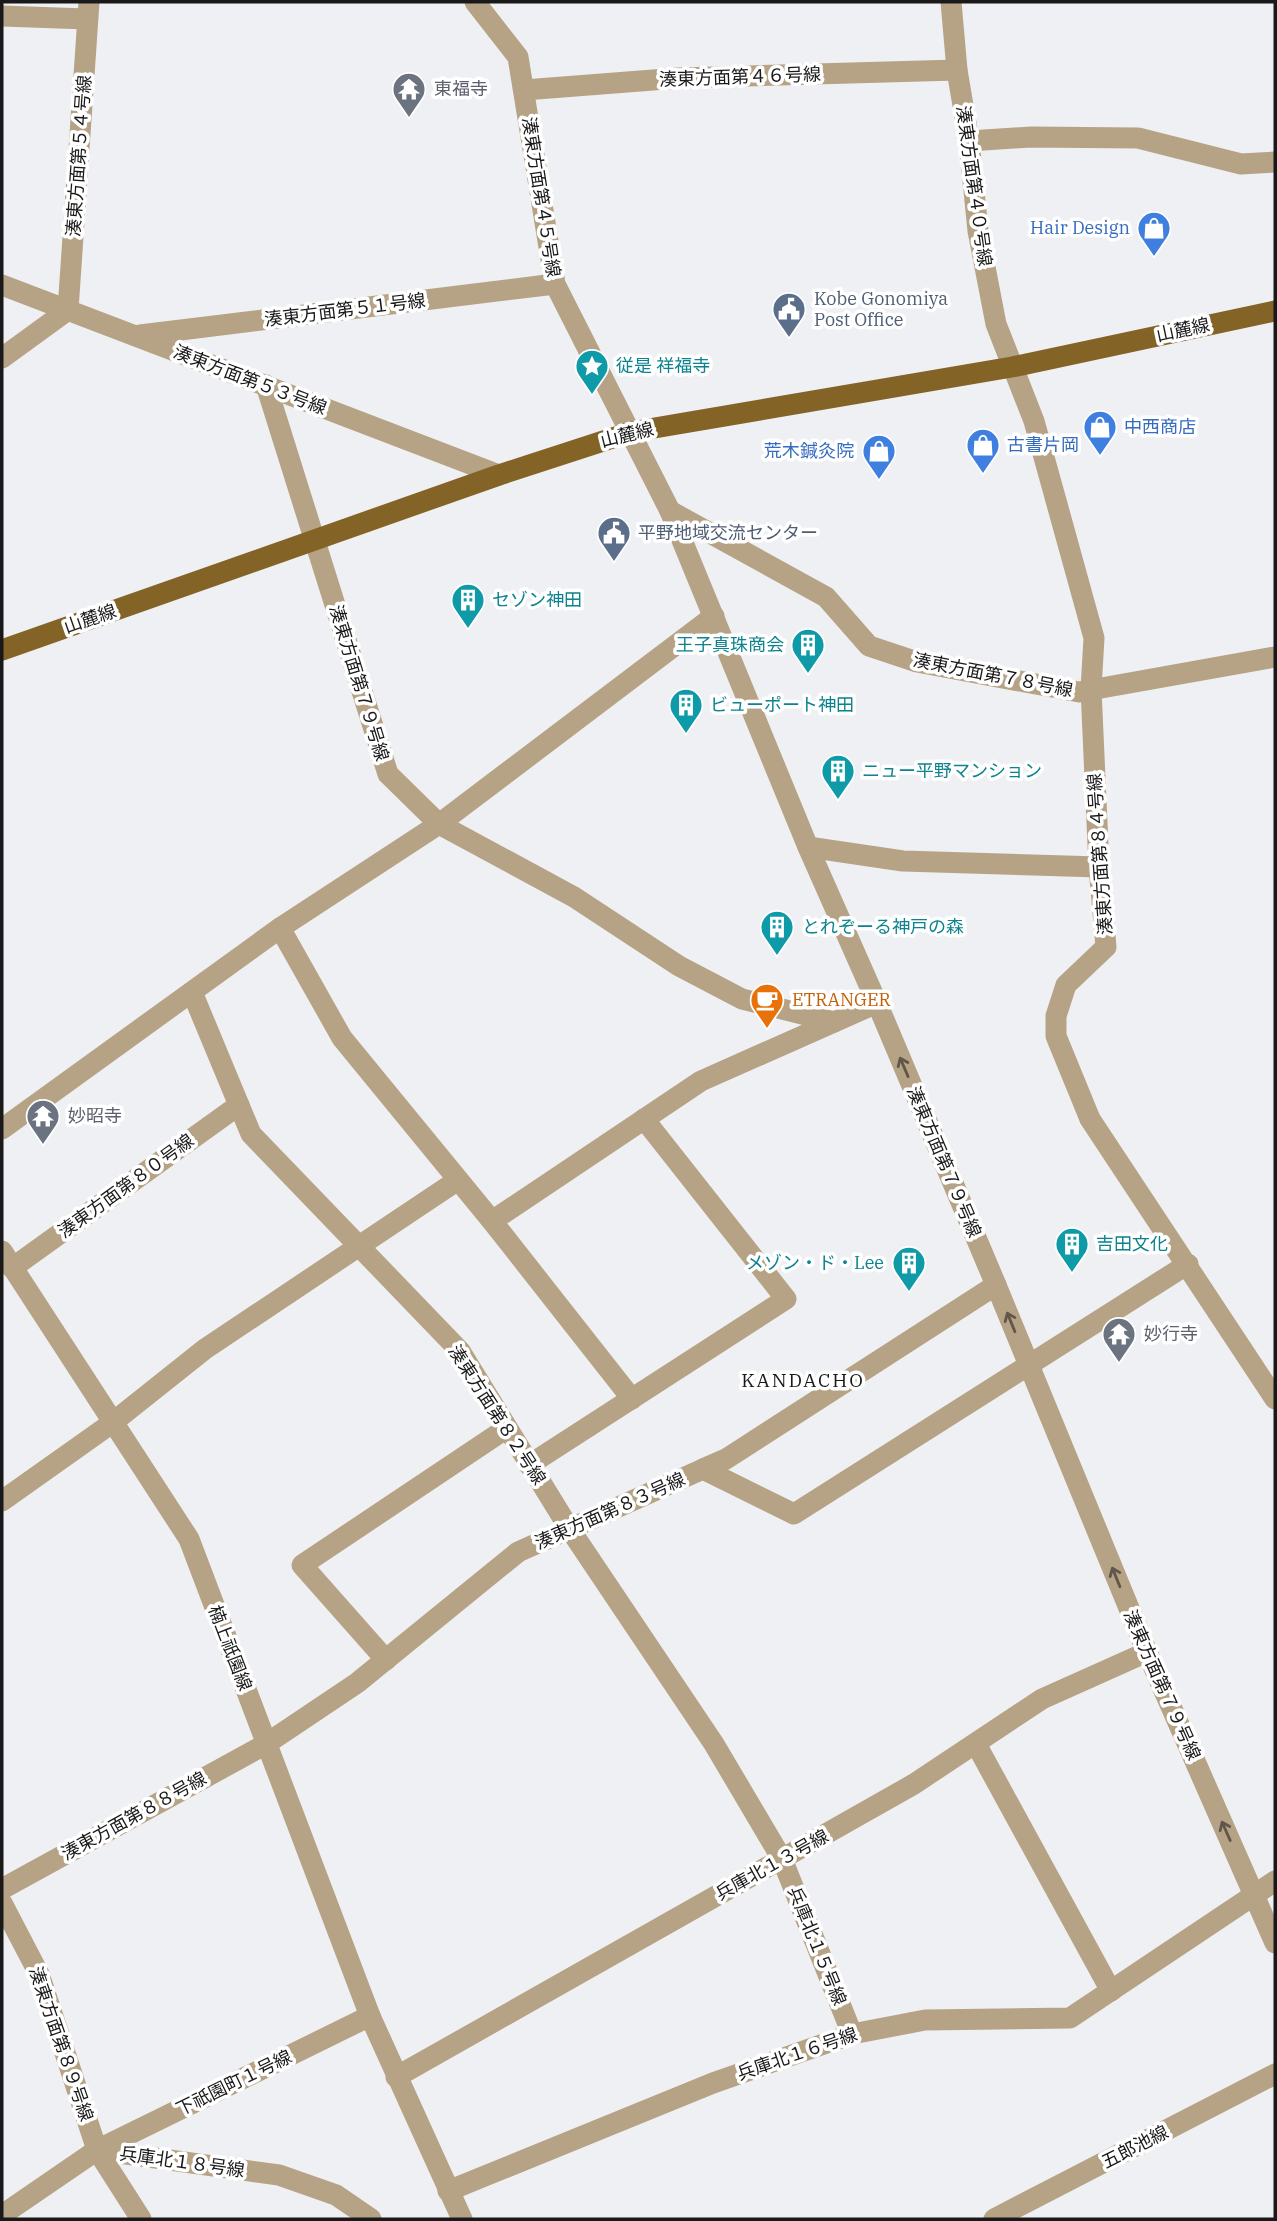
<svg xmlns="http://www.w3.org/2000/svg" width="1277" height="2221" font-family="'IBM Plex Serif','Noto Sans JP',serif">
<rect width="100%" height="100%" fill="#eff0f3"/>
<g fill="none" stroke-linecap="round" stroke-linejoin="round">
<!-- minor -->
<g stroke="#b6a385" stroke-width="21">
<polyline points="475,2 518,57 555,284 670,511 808,847 877,1003 996,1285 1147,1652 1275,1943"/>
<polyline points="951,2 957,70 969,141 978,231 996,324 1034,421 1094,638 1091,689 1099,867 1106,947 1066,985 1056,1016 1056,1036 1090,1119 1275,1399"/>
<polyline points="2,16 87,19"/>
<polyline points="524,90 679,78 957,70"/>
<polyline points="969,141 1031,137 1138,138 1241,164 1275,162"/>
<polyline points="2,285 499,475"/>
<polyline points="140,335 555,284"/>
<polyline points="2,358 68,310 89,2"/>
<polyline points="266,385 388,774 439,824 574,897 679,966 742,999 834,1022"/>
<polyline points="670,511 826,597 869,646 917,662 1079,692 1275,657"/>
<polyline points="808,847 903,861 1099,867"/>
<polyline points="280,928 342,1038 492,1221 632,1399"/>
<polyline points="192,992 251,1134 460,1351 569,1528 714,1744 782,1859 852,2034"/>
<polyline points="2,1129 280,928 439,824 714,616"/>
<polyline points="492,1221 701,1081 877,1003"/>
<polyline points="2,1251 189,1539 370,2016 462,2219"/>
<polyline points="12,1268 239,1105"/>
<polyline points="529,1465 786,1299 644,1119"/>
<polyline points="703,1469 726,1459 996,1285"/>
<polyline points="2,1501 112,1423 205,1349 458,1180"/>
<polyline points="386,1660 302,1565 507,1428"/>
<polyline points="976,1744 1111,1991"/>
<polyline points="2,1889 266,1744 357,1683 518,1552 703,1469 794,1514 1188,1264"/>
<polyline points="2,1903 39,1974 97,2150 141,2219"/>
<polyline points="396,2077 914,1784 1042,1699 1147,1652"/>
<polyline points="97,2150 279,2175 336,2195 371,2219"/>
<polyline points="448,2191 713,2083 852,2034 925,2020 1070,2018 1275,1881"/>
<polyline points="2,2215 97,2150 370,2016"/>
<polyline points="994,2219 1275,2074"/>
</g>
<!-- major -->
<polyline stroke="#846326" stroke-width="21" points="2,650 499,475 631,432 1012,367 1275,311"/>
</g>
<!-- one-way arrows -->
<defs><path id="oneway-shaft" d="M-6 0H5M1.5-3L5.5 0L1.5 3" fill="none" stroke-width="1.6" stroke-linecap="round" stroke-linejoin="round" transform="scale(1.75)"/></defs>
<g stroke="#60574a">
<use href="#oneway-shaft" transform="translate(904 1067) rotate(-113)"/>
<use href="#oneway-shaft" transform="translate(1011 1322) rotate(-112)"/>
<use href="#oneway-shaft" transform="translate(1116 1577) rotate(-112)"/>
<use href="#oneway-shaft" transform="translate(1226 1831) rotate(-114)"/>
</g>
<!-- icons -->
<defs>
<symbol id="temple-pin" viewBox="-11 -11 22 30"><path d="M0 17L-7.5 6A9.5 9.5 0 1 1 7.5 6Z" fill="#6b7280" stroke="#fff"/><path d="M0-6L5-2H3V0L6.5 2.5H4V6H1.5V3h-3V6H-4V2.5H-6.5L-3 0V-2H-5Z" fill="#fff"/></symbol>
<symbol id="shop-pin" viewBox="-11 -11 22 30"><path d="M0 17L-7.5 6A9.5 9.5 0 1 1 7.5 6Z" fill="#3f7fe0" stroke="#fff"/><path d="M-5-2.5h2.3a2.7 3.5 0 0 1 5.4 0H5L5.5 6h-11ZM-1.5-2.5h3a1.5 2.3 0 0 0-3 0Z" fill="#fff"/></symbol>
<symbol id="civic-pin" viewBox="-11 -11 22 30"><path d="M0 17L-7.5 6A9.5 9.5 0 1 1 7.5 6Z" fill="#5c6f8a" stroke="#fff"/><path d="M-.6-6.5H3V-4.5H.6V-3L4-1V1h2V6H-6V1h2V-1L-.6-3ZM-1.2 2.5V6h2.4V2.5Z" fill="#fff"/></symbol>
<symbol id="sight-pin" viewBox="-11 -11 22 30"><path d="M0 17L-7.5 6A9.5 9.5 0 1 1 7.5 6Z" fill="#0f9aa8" stroke="#fff"/><path d="M0-6L1.8-2.2L6-1.7L2.9 1.2L3.7 5.4L0 3.3L-3.7 5.4L-2.9 1.2L-6-1.7L-1.8-2.2Z" fill="#fff"/></symbol>
<symbol id="building-pin" viewBox="-11 -11 22 30"><path d="M0 17L-7.5 6A9.5 9.5 0 1 1 7.5 6Z" fill="#0f9aa8" stroke="#fff"/><path d="M-4-6H4V6H1V3H-1V6H-4ZM-2.5-4.3h1.7v1.8h-1.7ZM.8-4.3h1.7v1.8H.8ZM-2.5-1h1.7V.8h-1.7ZM.8-1h1.7V.8H.8Z" fill="#fff"/></symbol>
<symbol id="cafe-pin" viewBox="-11 -11 22 30"><path d="M0 17L-7.5 6A9.5 9.5 0 1 1 7.5 6Z" fill="#e8710a" stroke="#fff"/><path d="M-5.5-4.5H6V0H3Q3 3.5 0 3.5H-2.5Q-5.5 3.5-5.5 0ZM3-3.2v2h1.7v-2ZM-6 4.5H4V6H-6Z" fill="#fff"/></symbol>
</defs>
<g fill-rule="evenodd">
<use href="#temple-pin" x="390" y="70" width="38" height="52"/>
<use href="#shop-pin" x="1135" y="209" width="38" height="52"/>
<use href="#civic-pin" x="770" y="290" width="38" height="52"/>
<use href="#sight-pin" x="573" y="347" width="38" height="52"/>
<use href="#shop-pin" x="1081" y="408" width="38" height="52"/>
<use href="#shop-pin" x="964" y="426" width="38" height="52"/>
<use href="#shop-pin" x="860" y="432" width="38" height="52"/>
<use href="#civic-pin" x="595" y="514" width="38" height="52"/>
<use href="#building-pin" x="449" y="581" width="38" height="52"/>
<use href="#building-pin" x="789" y="626" width="38" height="52"/>
<use href="#building-pin" x="667" y="686" width="38" height="52"/>
<use href="#building-pin" x="819" y="752" width="38" height="52"/>
<use href="#building-pin" x="758" y="908" width="38" height="52"/>
<use href="#cafe-pin" x="748" y="981" width="38" height="52"/>
<use href="#temple-pin" x="24" y="1097" width="38" height="52"/>
<use href="#building-pin" x="1053" y="1225" width="38" height="52"/>
<use href="#building-pin" x="890" y="1244" width="38" height="52"/>
<use href="#temple-pin" x="1100" y="1315" width="38" height="52"/>
</g>
<g text-anchor="middle" stroke-width="7" stroke-linejoin="round" paint-order="stroke">
<!-- street labels -->
<g font-size="18" fill="#19191a" stroke="#fff">
<text transform="translate(740 77) rotate(-2)" y="6">湊東方面第４６号線</text>
<text transform="translate(79 156) rotate(-86)" y="6">湊東方面第５４号線</text>
<text transform="translate(974 186) rotate(82)" y="6">湊東方面第４０号線</text>
<text transform="translate(541 197) rotate(81)" y="6">湊東方面第４５号線</text>
<text transform="translate(345 310) rotate(-7)" y="6">湊東方面第５１号線</text>
<text transform="translate(1183 330) rotate(-12)" y="6">山麓線</text>
<text transform="translate(250 380) rotate(21)" y="6">湊東方面第５３号線</text>
<text transform="translate(627 435) rotate(-14)" y="6">山麓線</text>
<text transform="translate(90 619) rotate(-19)" y="6">山麓線</text>
<text transform="translate(993 675) rotate(11)" y="6">湊東方面第７８号線</text>
<text transform="translate(359 683) rotate(73)" y="6">湊東方面第７９号線</text>
<text transform="translate(1100 854) rotate(-94)" y="6">湊東方面第８４号線</text>
<text transform="translate(944 1162) rotate(67)" y="6">湊東方面第７９号線</text>
<text transform="translate(126 1186) rotate(-36)" y="6">湊東方面第８０号線</text>
<text transform="translate(497 1415) rotate(57)" y="6">湊東方面第８２号線</text>
<text transform="translate(610 1511) rotate(-24)" y="6">湊東方面第８３号線</text>
<text transform="translate(230 1648) rotate(69)" y="6">楠上祇園線</text>
<text transform="translate(1162 1685) rotate(66)" y="6">湊東方面第７９号線</text>
<text transform="translate(134 1816) rotate(-29)" y="6">湊東方面第８８号線</text>
<text transform="translate(772 1865) rotate(-29)" y="6">兵庫北１３号線</text>
<text transform="translate(817 1946) rotate(68)" y="6">兵庫北１５号線</text>
<text transform="translate(61 2044) rotate(71)" y="6">湊東方面第８９号線</text>
<text transform="translate(797 2054) rotate(-19)" y="6">兵庫北１６号線</text>
<text transform="translate(234 2083) rotate(-26)" y="6">下祇園町１号線</text>
<text transform="translate(1135 2147) rotate(-27)" y="6">五郎池線</text>
<text transform="translate(182 2162) rotate(8)" y="6">兵庫北１８号線</text>
</g>
<!-- worship labels -->
<g font-size="18" fill="#5b616d" stroke="#fff" text-anchor="start">
<text x="434" y="95">東福寺</text>
<text x="68" y="1122">妙昭寺</text>
<text x="1144" y="1340">妙行寺</text>
</g>
<!-- shop labels -->
<g font-size="18" fill="#366cbe" stroke="#fff" text-anchor="end">
<text x="1130" y="234">Hair Design</text>
<text x="1124" y="433" text-anchor="start">中西商店</text>
<text x="1007" y="451" text-anchor="start">古書片岡</text>
<text x="854" y="457">荒木鍼灸院</text>
</g>
<!-- service labels -->
<g font-size="18" fill="#4e5e75" stroke="#fff" text-anchor="start">
<text x="814" y="305">Kobe Gonomiya<tspan x="814" dy="21">Post Office</tspan></text>
<text x="638" y="539">平野地域交流センター</text>
</g>
<!-- culture labels -->
<g font-size="18" fill="#0d838f" stroke="#fff" text-anchor="start">
<text x="616" y="372">従是 祥福寺</text>
<text x="492" y="606">セゾン神田</text>
<text x="784" y="651" text-anchor="end">王子真珠商会</text>
<text x="710" y="711">ビューポート神田</text>
<text x="862" y="777">ニュー平野マンション</text>
<text x="802" y="933">とれぞーる神戸の森</text>
<text x="1096" y="1250">吉田文化</text>
<text x="884" y="1269" text-anchor="end">メゾン・ド・Lee</text>
</g>
<!-- food labels -->
<g font-size="18" fill="#c56008" stroke="#fff" text-anchor="start">
<text x="792" y="1006">ETRANGER</text>
</g>
<!-- neighbourhood labels -->
<g font-size="19" letter-spacing="2" fill="#19191a" stroke="#fff">
<text x="803" y="1387">KANDACHO</text>
</g>
</g>
<!-- border -->
<rect width="1277" height="2221" fill="none" stroke="#19191a" stroke-width="7"/>
</svg>
